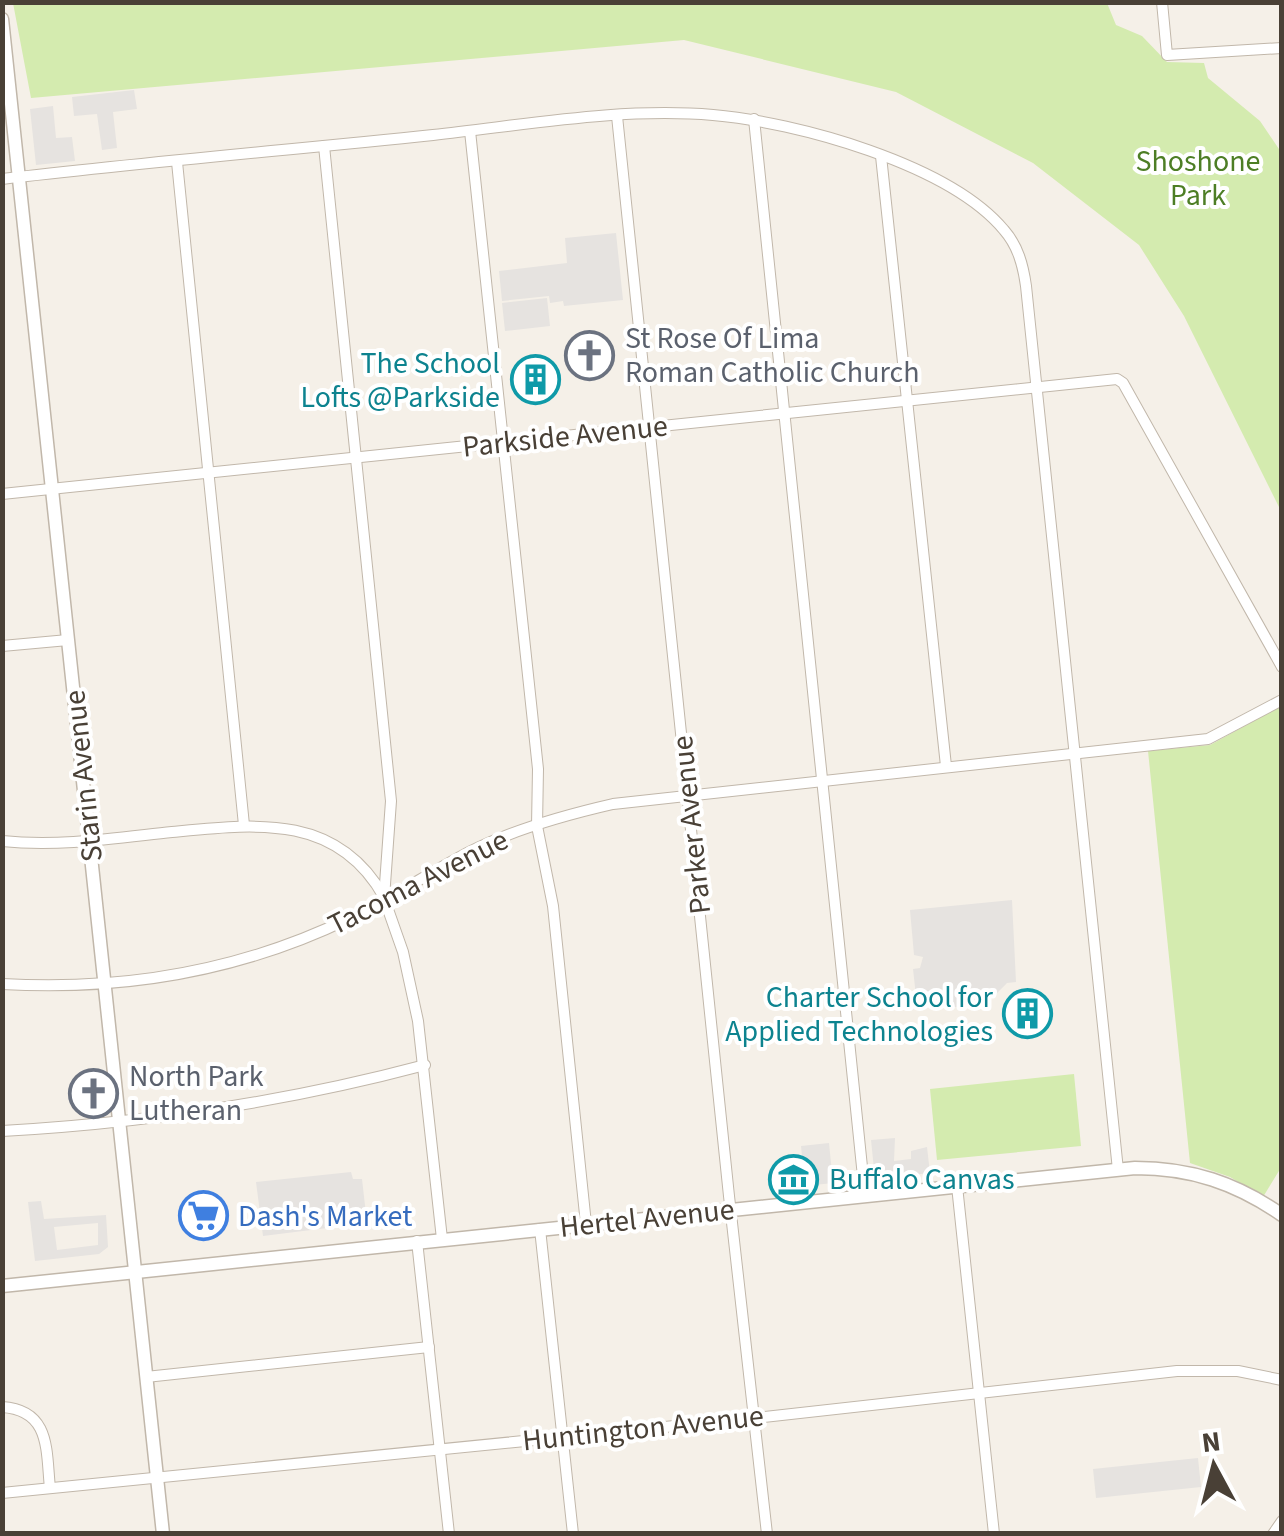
<svg xmlns="http://www.w3.org/2000/svg" width="1284" height="1536" font-family="'Source Sans 3',sans-serif">
<rect width="100%" height="100%" fill="#f5f0e8"/>
<!-- green -->
<g fill="#d4ebaf">
<polygon points="13,3 1107,3 1116,25 1142,36 1167,62 1204,63 1208,78 1260,121 1281,152 1281,511 1184,316 1139,245 1033,163 896,92 684,40 31,98"/>
<polygon points="1281,706 1282,1166 1263,1197 1230,1177 1190,1163 1148,751 1210,745"/>
<polygon points="1074,1074 1081,1146 937,1160 930,1089"/>
</g>
<!-- parking -->
<g fill="#e6e3e0" fill-rule="evenodd">
<polygon points="134,90 137,109 113,112 117,148 102,150 97,114 74,116 72,97"/>
<polygon points="53,106 56,138 72,137 75,161 36,165 30,109"/>
<polygon points="616,233 623,300 564,306 563,301 550,303 549,296 502,301 499,271 567,263 565,238"/>
<polygon points="547,298 550,326 505,331 502,303"/>
<polygon points="1012,900 1016,982 1007,983 995,995 970,1007 953,1007 923,995 916,996 913,969 920,968 923,957 914,955 910,910"/>
<polygon points="895,1138 894,1161 911,1159 911,1151 927,1147 930,1173 875,1179 871,1140"/>
<polygon points="829,1143 833,1183 805,1186 801,1146"/>
<polygon points="351,1172 353,1179 362,1179 367,1223 263,1236 256,1182"/>
<path d="M 41,1201 L 44,1219 L 106,1215 L 108,1247 L 99,1254 L 35,1261 L 28,1202 ZM 98,1223 L 98,1245 L 57,1250 L 54,1227 Z"/>
<polygon points="1198,1458 1201,1487 1096,1498 1093,1469"/>
</g>
<g fill="none" stroke-linecap="round" stroke-linejoin="round">
<defs>
<g id="minor">
<polyline points="1162,2 1167,55 1282,48"/>
<polyline points="617,116 729,1196 767,1534"/>
<polyline points="754,119 865,1196"/>
<polyline points="470,131 538,769 537,826 553,906 586,1224"/>
<polyline points="324,146 391,801 384,898 403,952 418,1021 442,1239"/>
<polyline points="881,156 946,766"/>
<polyline points="177,162 244,825"/>
<path d="M 2,179 C 146,162 290,150 433,135 C 525,125 621,107 713,115 C 796,122 949,164 1004,230 C 1018,246 1023,265 1026,286 L 1118,1170"/>
<polyline points="2,494 1117,379 1123,383 1282,667"/>
<polyline points="2,646 68,640"/>
<path d="M 2,841 C 59,847 116,838 172,832 C 255,824 337,813 384,897"/>
<path d="M 2,984 C 123,991 241,971 350,918 C 390,899 429,873 469,852 C 514,829 565,815 613,804 L 1208,739 L 1282,700"/>
<path d="M 2,1131 C 146,1123 286,1102 425,1065"/>
<polyline points="957,1186 994,1534"/>
<polyline points="540,1229 573,1534"/>
<polyline points="417,1241 449,1534"/>
<polyline points="146,1377 429,1347"/>
<path d="M 2,1407 C 51,1410 46,1451 50,1488"/>
<polyline points="2,1493 755,1418 1177,1371 1238,1371 1282,1380"/>
<polyline points="1273,1534 1282,1521"/>
</g>
<g id="tertiary">
<polyline points="2,19 163,1534"/>
<path d="M 2,1286 L 1135,1168 C 1191,1168 1236,1183 1282,1215"/>
</g>
</defs>
<!-- minor casing -->
<use href="#minor" stroke="#c1b7aa" stroke-width="12"/>
<!-- tertiary casing -->
<use href="#tertiary" stroke="#c1b7aa" stroke-width="15"/>
<!-- minor -->
<use href="#minor" stroke="#fff" stroke-width="10"/>
<!-- tertiary -->
<use href="#tertiary" stroke="#fff" stroke-width="12"/>
</g>
<!-- icons -->
<defs>
<symbol id="church-ring" viewBox="-11 -11 22 22"><circle r="9.5" fill="#fff" stroke="#6b7280" stroke-width="1.5"/><path d="M-1.2-6h2.4v3.5h3.3v2.4h-3.3V6h-2.4V-.1h-3.3v-2.4h3.3Z" fill="#6b7280"/></symbol>
<symbol id="building-ring" viewBox="-11 -11 22 22"><circle r="9.5" fill="#fff" stroke="#0f9aa8" stroke-width="1.5"/><path d="M-4-6H4V6H1V3H-1V6H-4ZM-2.5-4.3h1.7v1.8h-1.7ZM.8-4.3h1.7v1.8H.8ZM-2.5-1h1.7V.8h-1.7ZM.8-1h1.7V.8H.8Z" fill="#0f9aa8"/></symbol>
<symbol id="museum-ring" viewBox="-11 -11 22 22"><circle r="9.5" fill="#fff" stroke="#0f9aa8" stroke-width="1.5"/><path d="M0-6L6-3V-2H-6V-3ZM-5-1h2V3h-2ZM-1-1h2V3h-2ZM3-1h2V3H3ZM-6 4H6V6H-6Z" fill="#0f9aa8"/></symbol>
<symbol id="supermarket-ring" viewBox="-11 -11 22 22"><circle r="9.5" fill="#fff" stroke="#3f7fe0" stroke-width="1.5"/><path d="M-6-5.5h2.5l.6 2H6L4.5 2H-2.5L-4.4-4H-6ZM-1.5 3.2a1.3 1.3 0 1 0 .1 0ZM3 3.2a1.3 1.3 0 1 0 .1 0Z" fill="#3f7fe0"/></symbol>
</defs>
<g fill-rule="evenodd">
<use href="#church-ring" x="562" y="328" width="55" height="55"/>
<use href="#building-ring" x="508" y="352" width="55" height="55"/>
<use href="#building-ring" x="1000" y="986" width="55" height="55"/>
<use href="#church-ring" x="66" y="1066" width="55" height="55"/>
<use href="#museum-ring" x="766" y="1152" width="55" height="55"/>
<use href="#supermarket-ring" x="176" y="1188" width="55" height="55"/>
</g>
<g text-anchor="middle" stroke-width="8" stroke-linejoin="round" paint-order="stroke">
<!-- park labels -->
<g font-size="30" fill="#4d7e25" stroke="#fff">
<text x="1198" y="171">Shoshone<tspan x="1198" dy="34">Park</tspan></text>
</g>
<!-- worship labels -->
<g font-size="30" fill="#5b616d" stroke="#fff" text-anchor="start">
<text x="625" y="348">St Rose Of Lima<tspan x="625" dy="34">Roman Catholic Church</tspan></text>
<text x="129" y="1086">North Park<tspan x="129" dy="34">Lutheran</tspan></text>
</g>
<!-- culture labels -->
<g font-size="30" fill="#0d838f" stroke="#fff" text-anchor="end">
<text x="500" y="373">The School<tspan x="500" dy="34">Lofts @Parkside</tspan></text>
<text x="993" y="1007">Charter School for<tspan x="993" dy="34">Applied Technologies</tspan></text>
<text x="829" y="1189" text-anchor="start">Buffalo Canvas</text>
</g>
<!-- street labels -->
<g font-size="30" fill="#494036" stroke="#fff">
<text transform="translate(565 436) rotate(-6)" y="10">Parkside Avenue</text>
<text transform="translate(83 776) rotate(-96)" y="10">Starin Avenue</text>
<text transform="translate(691 825) rotate(-96)" y="10">Parker Avenue</text>
<text transform="translate(418 882) rotate(-27)" y="10">Tacoma Avenue</text>
<text transform="translate(647 1218) rotate(-6)" y="10">Hertel Avenue</text>
<text transform="translate(643 1428) rotate(-6)" y="10">Huntington Avenue</text>
</g>
<!-- shop labels -->
<g font-size="30" fill="#366cbe" stroke="#fff" text-anchor="start">
<text x="238" y="1226">Dash's Market</text>
</g>
</g>
<!-- border -->
<rect width="1284" height="1536" fill="none" stroke="#494036" stroke-width="10"/>
<!-- north arrow -->
<g transform="translate(1214 1466) rotate(353)" stroke="#ffffff" stroke-width="8" paint-order="stroke">
<path d="M0-8L18 38L0 25L-18 38Z" fill="#494036"/>
<text y="-15" font-size="28" font-weight="bold" text-anchor="middle" fill="#494036">N</text>
</g>
</svg>
